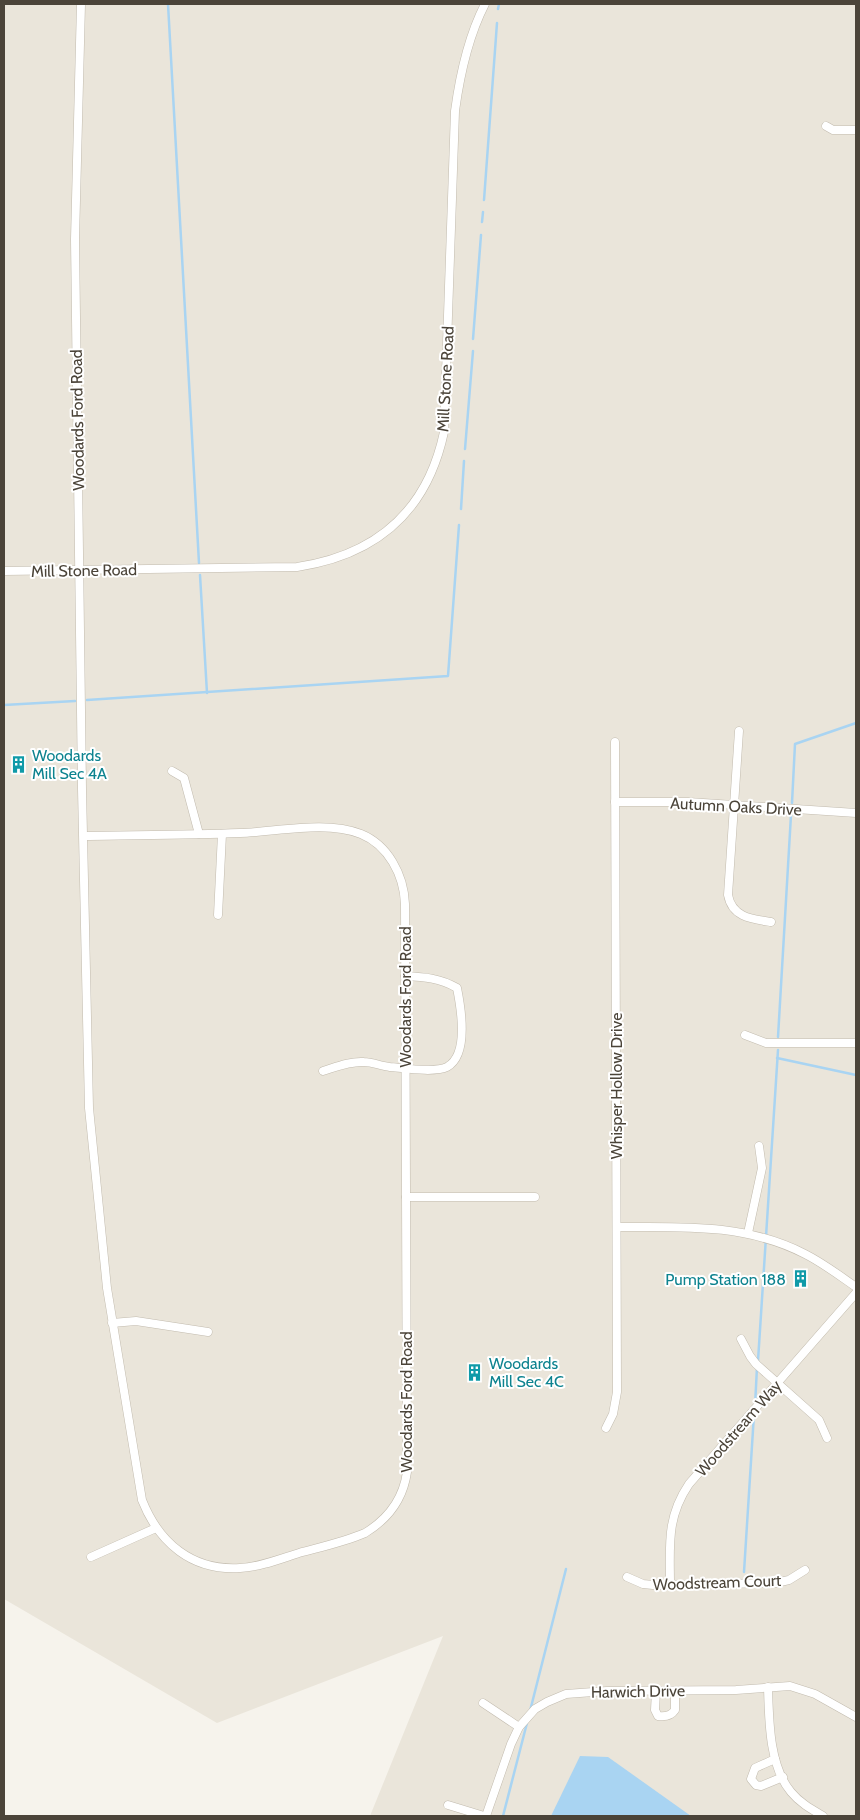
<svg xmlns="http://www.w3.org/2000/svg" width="860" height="1820" font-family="Cabin,sans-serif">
<rect width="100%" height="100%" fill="#f6f3ec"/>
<!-- residential -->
<polygon fill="#eae5da" points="4,4 856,4 856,1816 370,1816 443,1636 217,1723 4,1599"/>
<!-- water -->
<polygon fill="#a9d4f2" points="580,1756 608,1757 691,1816 551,1816"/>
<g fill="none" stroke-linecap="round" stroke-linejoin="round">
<!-- stream -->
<g stroke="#a9d4f2" stroke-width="2.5">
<polyline points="168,4 199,563"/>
<polyline points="498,9 499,4"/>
<polyline points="484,200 497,23"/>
<polyline points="482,222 483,212"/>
<polyline points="473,339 481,235"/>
<polyline points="465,449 473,351"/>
<polyline points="461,509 464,461"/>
<polyline points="200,575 207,693"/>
<polyline points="87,700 448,676 459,525"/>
<polyline points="4,705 75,701"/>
<polyline points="792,803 795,744 856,723"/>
<polyline points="778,1037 791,815"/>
<polyline points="777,1058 856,1075"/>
<polyline points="758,1361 778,1050"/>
<polyline points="755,1406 757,1367"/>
<polyline points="744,1572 754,1414"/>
<polyline points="530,1711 566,1569"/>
<polyline points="503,1816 527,1723"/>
</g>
<defs>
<g id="minor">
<path d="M 81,4 L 75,239 L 82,789 L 89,1108 L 107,1288 L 142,1500 C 159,1543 192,1571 240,1568 C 260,1567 280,1559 299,1553 C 321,1547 344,1542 365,1533 C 388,1519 403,1500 407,1472 L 405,904 C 404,875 388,845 361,834 C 326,820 277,832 240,833 C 188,835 136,835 84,836"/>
<polyline points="826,126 833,130 856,130"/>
<path d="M 4,571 L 297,567 C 376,555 427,512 444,432 L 455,111 C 460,74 468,37 485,4"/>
<path d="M 739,731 L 728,895 C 732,917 751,919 771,922"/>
<polyline points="172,771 184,778 199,834"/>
<polyline points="615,802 688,802 856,813"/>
<polyline points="218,915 222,834"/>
<polyline points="745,1035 766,1043 856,1043"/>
<path d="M 323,1071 C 336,1067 350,1061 364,1062 C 372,1062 381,1066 390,1067 C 403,1068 435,1073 447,1067 C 469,1055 461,1008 457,988 C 440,978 424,977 405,976"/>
<polyline points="406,1197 535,1197"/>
<path d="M 617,1227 C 681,1227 745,1223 805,1254 C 823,1263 840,1276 856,1287"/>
<polyline points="748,1233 762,1168 759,1146"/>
<polyline points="112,1323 136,1321 208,1332"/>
<polyline points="741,1339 750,1356 756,1364 819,1420 827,1438"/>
<polyline points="606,1428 613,1414 617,1392 615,742"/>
<polyline points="91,1557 156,1528"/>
<polyline points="627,1577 643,1584 653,1585 776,1583 789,1580 805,1570"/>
<path d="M 670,1585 C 670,1546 666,1518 689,1484 L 856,1293"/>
<path d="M 768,1687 C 769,1720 769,1766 791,1792 C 800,1803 811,1809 823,1816"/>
<path d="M 656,1691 L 655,1710 L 658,1716 C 665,1717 671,1716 675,1710 L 675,1691"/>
<polyline points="483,1703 519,1727"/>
<polyline points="775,1759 755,1768 751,1779 756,1785 761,1786 783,1777"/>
<polyline points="448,1805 484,1816"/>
<polyline points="486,1816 511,1744 519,1727 535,1709 547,1702 566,1694 607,1691 736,1690 790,1686 815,1694 856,1717"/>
</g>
</defs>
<!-- minor casing -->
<use href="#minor" stroke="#c2bbae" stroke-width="9"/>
<!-- minor -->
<use href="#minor" stroke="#fff" stroke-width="8"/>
</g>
<!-- icons -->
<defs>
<symbol id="building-bare" viewBox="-9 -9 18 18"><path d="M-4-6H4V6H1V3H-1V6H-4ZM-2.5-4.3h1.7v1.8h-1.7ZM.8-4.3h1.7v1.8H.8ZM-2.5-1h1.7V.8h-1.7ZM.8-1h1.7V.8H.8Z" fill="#0f9aa8" stroke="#fff" stroke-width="2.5" paint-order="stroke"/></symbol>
</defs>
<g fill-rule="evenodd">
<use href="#building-bare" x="6" y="752" width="25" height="25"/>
<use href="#building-bare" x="788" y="1266" width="25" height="25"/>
<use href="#building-bare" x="462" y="1360" width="25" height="25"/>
</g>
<g text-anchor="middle" stroke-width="4" stroke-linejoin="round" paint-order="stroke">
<!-- street labels -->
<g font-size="16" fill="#4b4439" stroke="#fff">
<text transform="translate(445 379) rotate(-87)" y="6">Mill Stone Road</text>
<text transform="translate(77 420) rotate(-91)" y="6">Woodards Ford Road</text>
<text transform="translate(84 570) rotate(-1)" y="6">Mill Stone Road</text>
<text transform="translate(736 806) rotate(3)" y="6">Autumn Oaks Drive</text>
<text transform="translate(405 997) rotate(-90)" y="6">Woodards Ford Road</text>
<text transform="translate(616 1086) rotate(-90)" y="6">Whisper Hollow Drive</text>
<text transform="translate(406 1402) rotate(-90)" y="6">Woodards Ford Road</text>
<text transform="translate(738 1428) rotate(-49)" y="6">Woodstream Way</text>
<text transform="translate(717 1582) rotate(-2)" y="6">Woodstream Court</text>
<text transform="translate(638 1691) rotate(-1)" y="6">Harwich Drive</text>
</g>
<!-- culture labels -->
<g font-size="16" fill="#0d838f" stroke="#fff" text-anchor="start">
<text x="32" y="761">Woodards<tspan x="32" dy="18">Mill Sec 4A</tspan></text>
<text x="786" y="1285" text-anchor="end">Pump Station 188</text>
<text x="489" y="1369">Woodards<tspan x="489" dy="18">Mill Sec 4C</tspan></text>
</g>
</g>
<!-- border -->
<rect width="860" height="1820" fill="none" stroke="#4b4439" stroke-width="10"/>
</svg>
